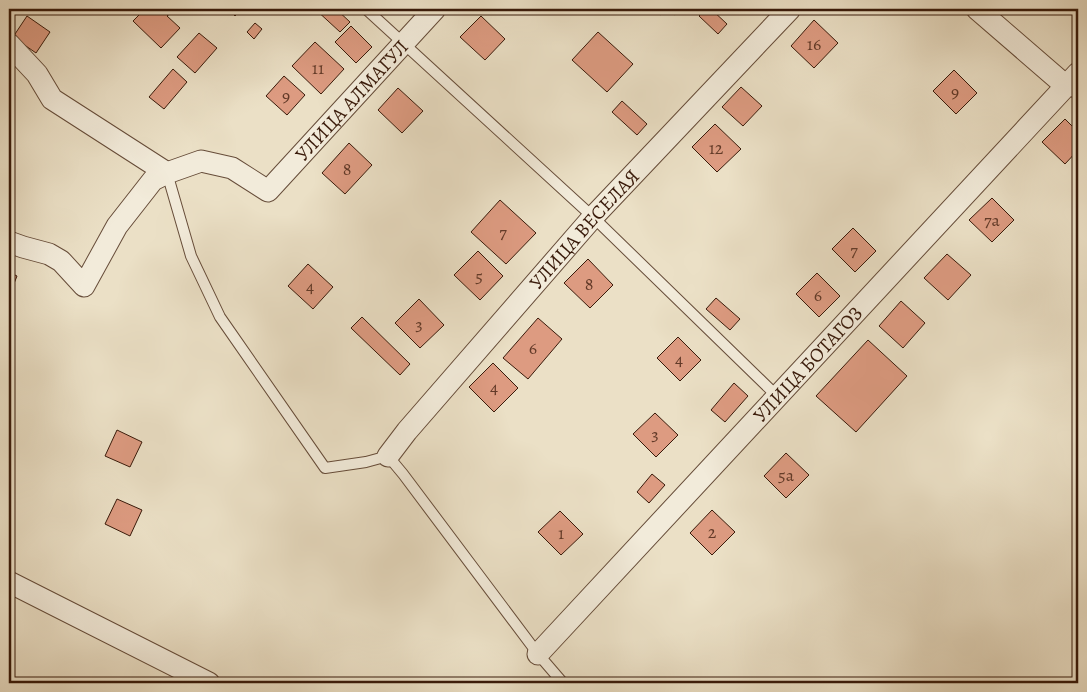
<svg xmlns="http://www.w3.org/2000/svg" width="1087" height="692" font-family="Alegreya,serif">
<rect width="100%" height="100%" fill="#ebe0c6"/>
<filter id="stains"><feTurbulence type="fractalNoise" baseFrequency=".004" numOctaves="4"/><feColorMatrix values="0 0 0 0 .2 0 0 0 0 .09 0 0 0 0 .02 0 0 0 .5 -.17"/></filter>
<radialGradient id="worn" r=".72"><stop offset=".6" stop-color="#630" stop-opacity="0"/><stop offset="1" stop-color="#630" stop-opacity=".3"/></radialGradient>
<!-- building -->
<g fill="#dd9b81" stroke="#391a0a">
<polygon points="145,9 168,9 172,12 167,16 180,28 161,48 133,21"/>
<polygon points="201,9 212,9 206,14"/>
<polygon points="228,9 242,9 235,16"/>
<polygon points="315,9 336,9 350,22 340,32"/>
<polygon points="654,9 667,9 661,15"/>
<polygon points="668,9 680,9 675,15"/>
<polygon points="706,9 711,9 727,24 718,34 699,16"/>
<polygon points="27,16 50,32 36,53 13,37"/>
<polygon points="481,16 505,39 485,60 460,37"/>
<polygon points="814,20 838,43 814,68 791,46"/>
<polygon points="255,23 262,29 254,39 247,32"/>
<polygon points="351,26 372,47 356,63 335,42"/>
<polygon points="598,32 633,64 607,92 572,60"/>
<polygon points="199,33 217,48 195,73 177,57"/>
<polygon points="315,42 344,69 321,94 292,66"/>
<polygon points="173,69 187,82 164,109 149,97"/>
<polygon points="954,70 977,93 956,114 933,91"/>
<polygon points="284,76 305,95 287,115 266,96"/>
<polygon points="741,87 762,106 743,126 722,107"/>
<polygon points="398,88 423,111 402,133 378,110"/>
<polygon points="622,101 647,124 637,135 612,112"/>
<polygon points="1065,119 1078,132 1078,150 1065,164 1042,142"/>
<polygon points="715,124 741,149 717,172 692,147"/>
<polygon points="349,143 372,165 345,194 322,173"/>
<polygon points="992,198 1014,220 992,242 969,220"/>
<polygon points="500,200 536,233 506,264 471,232"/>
<polygon points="853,228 876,251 855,272 832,249"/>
<polygon points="478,251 503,276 480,300 454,275"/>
<polygon points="947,254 971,275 948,300 924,278"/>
<polygon points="588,259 613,285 590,308 564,283"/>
<polygon points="308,264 333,287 313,309 288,286"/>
<polygon points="9,272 17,276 9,296"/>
<polygon points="817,273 840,296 819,317 796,294"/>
<polygon points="716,298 740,319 730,330 706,309"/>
<polygon points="419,299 444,325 420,348 395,323"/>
<polygon points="901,301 925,323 903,348 879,326"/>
<polygon points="362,317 410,364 400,375 351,328"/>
<polygon points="538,318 562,339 528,379 503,358"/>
<polygon points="678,337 701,360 680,381 657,358"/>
<polygon points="868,340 907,376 856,432 816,396"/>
<polygon points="493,363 518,388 494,412 469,387"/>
<polygon points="734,383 748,396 725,422 711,410"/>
<polygon points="655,413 678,435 656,457 633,434"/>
<polygon points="117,430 142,442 130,467 105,456"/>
<polygon points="786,453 809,475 786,498 764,476"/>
<polygon points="652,474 665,485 649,503 637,492"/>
<polygon points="117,499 142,510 130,536 105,524"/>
<polygon points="712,510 735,532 712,555 690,533"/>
<polygon points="560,511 583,534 561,555 538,532"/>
</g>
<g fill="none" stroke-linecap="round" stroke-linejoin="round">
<defs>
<g id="service">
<polyline points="366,9 593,217 778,397"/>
<polyline points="1066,86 1078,95"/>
<polyline points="167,173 191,256 220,317 325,468 366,462 388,456 403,474 538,654 563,683"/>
</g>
<g id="minor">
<polyline points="977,9 1066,86"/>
<polyline points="9,44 37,74 52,99 167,173"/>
<path id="s1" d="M 9,242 L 23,247 L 49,254 L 61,261 L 84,286 L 117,226 L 153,180 L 167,173 L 201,161 L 232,168 L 268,191 L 435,9"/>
<path id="s2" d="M 388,456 L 407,431 L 593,217 L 790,9"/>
<polyline points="9,582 209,683"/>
<path id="s3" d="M 538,654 L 1078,73"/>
</g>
</defs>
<!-- service casing -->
<use href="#service" stroke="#664c39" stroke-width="12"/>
<!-- minor casing -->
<use href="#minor" stroke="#664c39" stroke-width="23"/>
<!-- service -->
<use href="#service" stroke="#f2ebda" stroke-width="10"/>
<!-- minor -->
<use href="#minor" stroke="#f2ebda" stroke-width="21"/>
</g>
<g text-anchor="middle" stroke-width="5" stroke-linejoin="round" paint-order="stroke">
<!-- number labels -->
<g font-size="18" fill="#623a28">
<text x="814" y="50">16</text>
<text x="318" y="74">11</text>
<text x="955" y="98">9</text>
<text x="286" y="102">9</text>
<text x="716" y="154">12</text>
<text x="347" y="175">8</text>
<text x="992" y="226">7а</text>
<text x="503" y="238">7</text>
<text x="854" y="256">7</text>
<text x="479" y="282">5</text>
<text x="589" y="290">8</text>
<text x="310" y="292">4</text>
<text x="818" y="301">6</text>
<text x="419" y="330">3</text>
<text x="533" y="354">6</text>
<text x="679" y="365">4</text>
<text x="494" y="393">4</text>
<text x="655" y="440">3</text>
<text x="786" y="481">5а</text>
<text x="712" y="538">2</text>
<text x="561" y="539">1</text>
</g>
<!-- street labels -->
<g font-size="20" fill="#391a0a" stroke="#f2ebda">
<text dy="7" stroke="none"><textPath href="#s1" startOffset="466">УЛИЦА АЛМАГУЛ</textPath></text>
<text dy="7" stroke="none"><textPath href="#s2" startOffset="300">УЛИЦА ВЕСЕЛАЯ</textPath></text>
<text dy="7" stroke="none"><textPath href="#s3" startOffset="396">УЛИЦА БОТАГОЗ</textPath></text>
</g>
</g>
<!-- margin -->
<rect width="1087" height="692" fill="none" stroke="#ebe0c6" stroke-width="30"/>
<rect x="10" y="10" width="1067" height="672" fill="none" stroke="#391a0a" stroke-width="2.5"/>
<rect x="15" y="15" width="1057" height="662" fill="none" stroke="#391a0a"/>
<rect width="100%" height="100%" filter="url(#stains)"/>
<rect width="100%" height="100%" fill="url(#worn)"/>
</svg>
